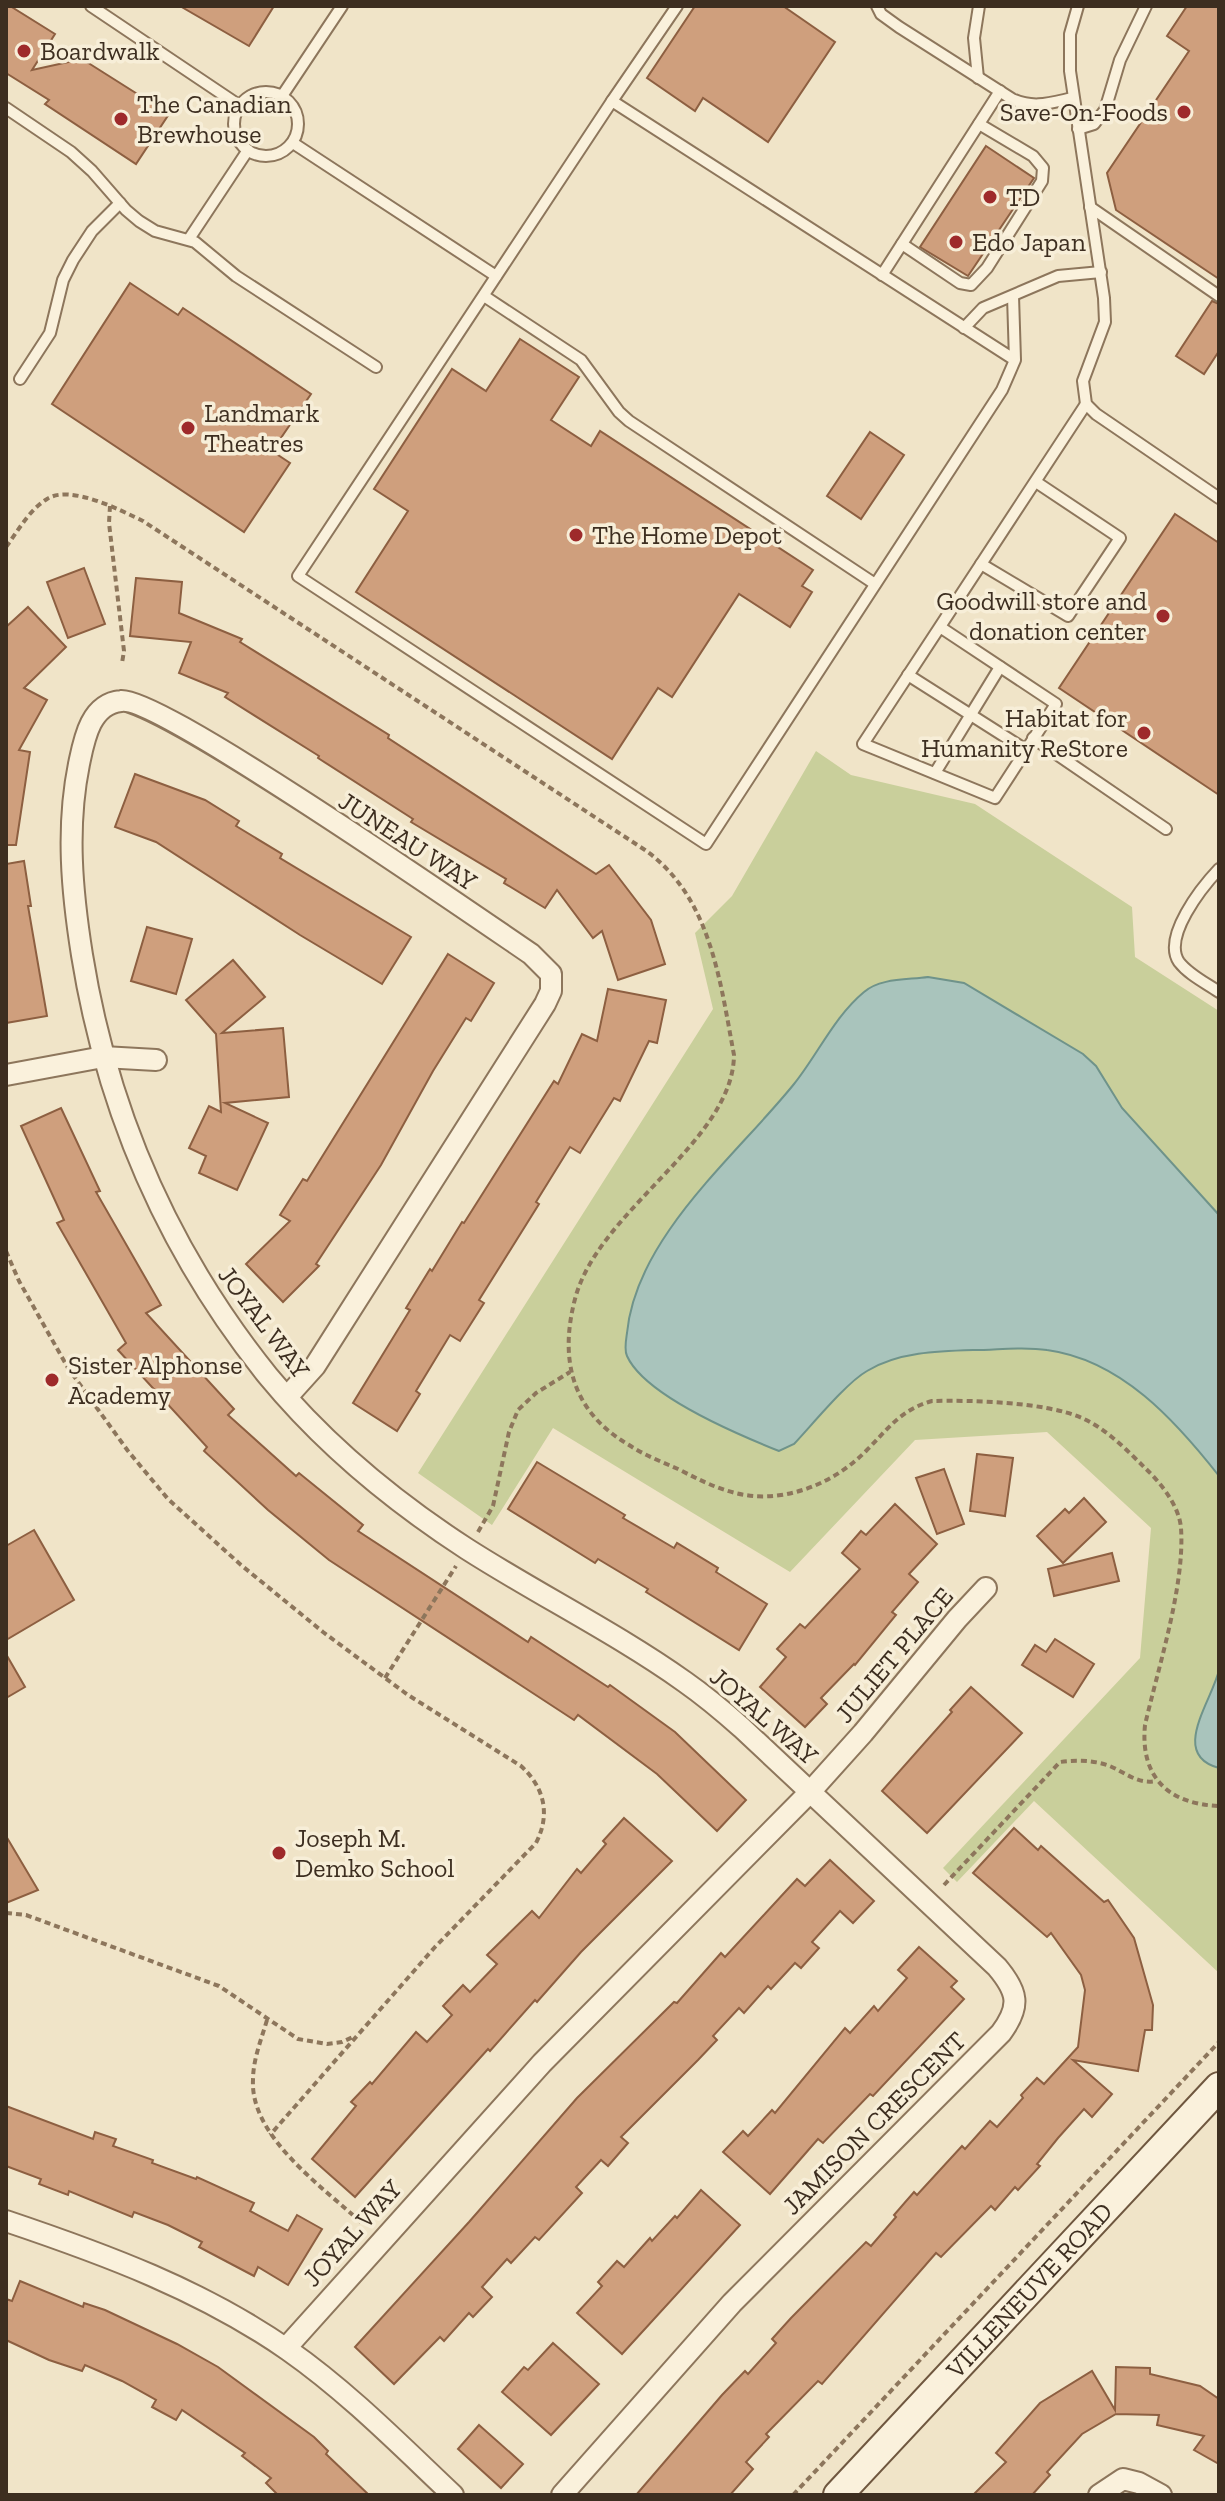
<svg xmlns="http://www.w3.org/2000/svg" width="1225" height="2501" font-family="'Zilla Slab',serif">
<rect width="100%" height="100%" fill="#f0e4c8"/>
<!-- green -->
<polygon fill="#c9cf9b" points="816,751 851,775 975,804 1132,907 1135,957 1219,1011 1219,1973 1034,1801 957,1882 943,1868 1140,1658 1151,1528 1047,1432 915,1440 790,1572 553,1428 492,1525 418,1473 713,1009 695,933 732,896"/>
<!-- water -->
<g fill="#a9c4bc" stroke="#6f938a" stroke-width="2">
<path d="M 928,977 L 964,983 L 1083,1054 L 1096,1066 L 1122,1108 L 1219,1215 L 1219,1476 C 1175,1420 1121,1360 1047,1350 C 1023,1346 997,1350 974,1350 C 939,1351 898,1352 867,1371 C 846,1383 812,1425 794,1444 L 779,1451 C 739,1435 645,1396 627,1356 C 624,1350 626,1340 627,1333 C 636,1237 737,1155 794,1084 C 818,1054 834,1017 864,992 C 880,978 907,980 928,977 Z"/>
<path d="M 1219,1670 L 1219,1768 C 1169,1755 1212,1701 1219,1670 Z"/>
</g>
<!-- building -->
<g fill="#cf9f7d" stroke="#8d5f41" stroke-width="2">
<polygon points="6,6 10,6 55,34 32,70 82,59 169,114 136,164 45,104 49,100 6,73"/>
<polygon points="180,6 274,6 249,46"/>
<polygon points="695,6 783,6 835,42 768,142 703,98 695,111 647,78"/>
<polygon points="1187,6 1219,6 1219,279 1116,210 1107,173 1189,51 1167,36"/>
<polygon points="986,146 1034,178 968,276 920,247"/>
<polygon points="130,283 178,315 183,308 311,394 272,451 290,463 244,532 52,404"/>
<polygon points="1212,301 1219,304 1219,351 1204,374 1176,356"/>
<polygon points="520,339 579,377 551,420 591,446 600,431 813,570 802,586 812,592 790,627 739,594 672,697 658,688 612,759 356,592 408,511 374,489 452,369 486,391"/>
<polygon points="870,432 904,455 861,519 827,496"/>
<polygon points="1175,514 1219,543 1219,795 1059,688"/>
<polygon points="84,568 105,624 68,638 47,582"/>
<polygon points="136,578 182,582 179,613 242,639 240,642 389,735 388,738 596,874 609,865 651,920 665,964 618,980 602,931 593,938 557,890 545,908 504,883 506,879 411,822 413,819 318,758 319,756 225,697 228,693 179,673 191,642 130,636"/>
<polygon points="28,607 66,647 24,688 47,700 19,750 30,752 16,845 6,845 6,627"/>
<polygon points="135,774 205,800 239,821 236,826 282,854 280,858 411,937 382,984 300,935 156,842 115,827"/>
<polygon points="24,861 31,906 28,906 47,1016 6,1023 6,864"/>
<polygon points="147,927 192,939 176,994 131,981"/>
<polygon points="448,954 494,983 471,1021 466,1018 433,1071 381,1165 316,1264 319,1266 283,1302 246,1264 290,1221 280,1215 303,1179 307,1181"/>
<polygon points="233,960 265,997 222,1033 283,1028 289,1097 225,1103 268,1123 237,1190 199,1173 206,1156 189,1148 209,1106 221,1112 216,1034 186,1000"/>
<polygon points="608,989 666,1000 657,1043 649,1041 620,1101 614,1098 580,1153 570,1147 536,1202 539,1204 479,1300 484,1303 460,1341 450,1335 416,1391 420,1394 397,1431 353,1403 410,1310 406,1308 430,1269 432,1271 462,1222 464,1223 554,1081 558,1084 582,1034 597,1041"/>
<polygon points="61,1108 100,1191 96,1192 161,1305 146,1313 234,1409 228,1415 296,1476 299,1473 363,1525 358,1531 528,1642 531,1637 608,1687 610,1685 675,1732 746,1800 717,1831 657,1774 578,1715 574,1720 329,1560 268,1510 204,1451 207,1447 118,1350 126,1343 57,1223 64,1220 21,1126"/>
<polygon points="977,1454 1013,1458 1005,1516 970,1511"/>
<polygon points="537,1462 625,1515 623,1518 674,1548 677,1543 718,1568 716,1572 767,1604 739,1650 646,1592 648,1589 598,1559 595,1563 508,1509"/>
<polygon points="944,1469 964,1524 937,1534 916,1478"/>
<polygon points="1084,1498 1106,1522 1063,1563 1037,1536 1065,1509 1069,1513"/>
<polygon points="895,1504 937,1544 909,1574 918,1582 892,1612 896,1615 855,1665 854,1664 821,1698 827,1704 805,1727 760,1687 786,1657 777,1649 800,1624 805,1628 860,1569 842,1553 861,1531 866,1535"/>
<polygon points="34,1530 74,1600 6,1640 6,1546"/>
<polygon points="1112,1553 1119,1581 1054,1596 1048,1569"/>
<polygon points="1055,1639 1094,1664 1073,1697 1022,1665 1035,1645 1046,1652"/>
<polygon points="6,1654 25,1687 6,1698"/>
<polygon points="971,1687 1022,1733 927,1833 882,1791 952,1712 950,1710"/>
<polygon points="624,1818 672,1861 581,1952 537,2002 535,2000 490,2051 488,2049 355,2197 312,2159 356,2106 351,2102 370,2082 372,2084 416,2032 427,2042 452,2015 443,2006 463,1985 470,1992 497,1964 487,1955 532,1911 539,1918 577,1869 581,1873 606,1844 603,1841"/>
<polygon points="1014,1828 1038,1850 1041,1846 1104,1902 1108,1900 1134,1938 1153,2005 1152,2030 1145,2030 1138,2071 1073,2060 1112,2094 1092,2117 1084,2109 1058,2138 1037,2164 1040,2166 1018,2190 1015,2187 995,2210 991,2206 941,2257 936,2253 822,2384 818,2381 766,2434 769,2437 746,2462 753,2469 730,2495 636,2495 722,2395 745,2371 748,2374 776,2343 772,2339 791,2318 866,2242 871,2246 896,2217 894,2215 914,2192 917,2195 962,2146 965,2149 990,2121 997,2127 1023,2098 1021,2095 1037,2078 1044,2084 1078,2047 1085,1990 1081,1975 1051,1933 1047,1937 973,1873"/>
<polygon points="6,1836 38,1890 6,1903"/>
<polygon points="830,1860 874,1901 853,1923 840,1911 812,1942 819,1948 801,1968 795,1963 771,1989 768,1986 744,2013 739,2008 713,2036 717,2040 698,2060 621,2137 628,2143 608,2166 601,2160 576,2187 582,2193 539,2240 535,2237 511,2263 507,2259 482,2287 492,2297 473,2317 469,2313 444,2341 440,2337 394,2384 355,2347 469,2222 577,2098 674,2002 677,2003 721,1953 725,1957 797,1879 805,1886"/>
<polygon points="919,1947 957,1981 951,1987 964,1999 873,2096 870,2094 823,2143 818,2139 770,2194 723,2152 743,2131 748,2136 772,2110 775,2113 845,2028 850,2033 874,2006 878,2011 907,1978 898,1970"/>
<polygon points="6,2106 93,2139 95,2132 116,2139 113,2146 153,2160 152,2163 196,2179 197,2177 254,2203 250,2211 288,2231 297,2215 322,2229 288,2285 258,2267 254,2276 199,2247 202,2242 168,2225 134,2212 132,2217 69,2191 68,2195 39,2184 41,2179 6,2166"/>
<polygon points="701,2190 740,2225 622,2354 577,2313 602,2286 598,2282 617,2261 624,2267 650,2238 652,2241 675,2216 677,2218"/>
<polygon points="20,2281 83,2307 84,2303 105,2310 177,2344 218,2367 314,2437 328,2451 326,2454 369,2495 278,2495 266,2483 271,2478 242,2456 245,2453 182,2410 176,2420 152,2407 156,2400 122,2381 85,2365 82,2371 49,2360 6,2340 6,2299 12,2301"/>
<polygon points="553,2343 599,2384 551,2435 502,2392 524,2367 528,2370"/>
<polygon points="1116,2367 1150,2368 1150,2374 1200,2386 1219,2399 1219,2464 1194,2450 1204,2436 1157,2425 1159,2415 1116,2414 1082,2434 1047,2472 1050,2475 1032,2495 973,2495 1006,2462 996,2453 1040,2403 1092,2371 1115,2410"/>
<polygon points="479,2425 523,2464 501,2488 458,2449"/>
</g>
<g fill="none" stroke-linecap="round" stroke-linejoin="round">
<defs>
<g id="service">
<polyline points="91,6 240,106"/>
<path d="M 877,6 L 881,14 L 899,27 L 1012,99 C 1034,109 1050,103 1073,98"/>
<polyline points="1078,6 1070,34 1070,71 1104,298 1105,322 1083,381 1086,404 1096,414 1219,498"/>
<polyline points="978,78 974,38 979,6"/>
<circle cx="266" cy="124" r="32"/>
<polyline points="282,96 342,6"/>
<polyline points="612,101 677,6"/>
<polyline points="6,108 71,152 92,171 126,210 139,221 155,231 195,242 236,276 376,367"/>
<polyline points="1078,129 1094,124 1105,110 1120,60 1146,6"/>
<polyline points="293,143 496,276"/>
<polyline points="1090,207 1219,296"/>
<polyline points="189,239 248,150"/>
<polyline points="902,244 960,283 971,285 987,268 1042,181 1043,168 1033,156 979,124"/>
<polyline points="882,275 1000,91"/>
<polyline points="484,296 581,360 619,412 629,421 875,584"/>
<polyline points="1013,296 1015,360 1002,390 706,844 298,576 612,101 1015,360"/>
<polyline points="964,328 983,308 1058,276 1101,272"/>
<polyline points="20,379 50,333 63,280 73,260 92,231 120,203"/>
<polyline points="981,564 1068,616 1120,538 1036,482"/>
<path d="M 940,627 L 1056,704 L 995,798 L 863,744 C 937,631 1012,518 1086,404"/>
<polyline points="908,675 1026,750"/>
<polyline points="1033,738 1166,829"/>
<polyline points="935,773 1000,667"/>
<path d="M 1219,869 C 1202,887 1162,937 1179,962 C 1189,975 1206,983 1219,992"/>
</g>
<g id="minor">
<polyline points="6,1075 103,1057 156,1060"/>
<path d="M 287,1397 L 315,1366 L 545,1004 L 551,991 L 551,974 L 531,954 C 478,918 158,696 121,701 C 90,704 84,740 79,764 C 66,828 72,892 82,955 C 107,1110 169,1253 268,1376 C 324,1444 393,1501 467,1549 C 539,1595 616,1633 685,1682 C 705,1696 724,1712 742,1728 L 997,1967 C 1018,1992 1021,2006 1001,2033 L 732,2303 L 562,2495"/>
<path d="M 6,2221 C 104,2254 202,2290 288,2350 C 348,2392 400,2445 453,2495"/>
<polyline points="286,2348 542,2063 810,1792 863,1733 957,1619 986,1588"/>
<polyline points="1099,2495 1123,2479 1139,2483 1161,2495"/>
</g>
<g id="secondary">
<path id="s1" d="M 838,2495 L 1219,2087"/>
</g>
</defs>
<!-- service casing -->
<use href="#service" stroke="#8d765c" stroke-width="14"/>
<!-- minor casing -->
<use href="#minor" stroke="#8d765c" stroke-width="24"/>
<!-- secondary casing -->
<use href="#secondary" stroke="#6f573f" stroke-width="32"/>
<!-- path -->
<g stroke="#8d765c" stroke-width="4" stroke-dasharray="6 4" stroke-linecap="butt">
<polyline points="110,506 109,523 124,651 122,663"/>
<path d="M 6,547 C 18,531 29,510 47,499 C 70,484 120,510 143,521 L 645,850 C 711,897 720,981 734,1055 C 733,1142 598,1210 575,1299 C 559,1360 572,1412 629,1445 C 644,1455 662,1462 678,1469 C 713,1487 742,1501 781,1495 C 814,1490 843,1474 866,1451 C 888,1429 900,1410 932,1401 C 973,1400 1045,1402 1082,1418 C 1105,1428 1127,1450 1144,1467 C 1160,1482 1179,1505 1181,1528 C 1185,1586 1158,1668 1145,1725 C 1140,1777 1168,1804 1219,1806"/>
<path d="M 6,1251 L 19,1281 L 68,1368 L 128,1451 L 168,1499 L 241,1565 L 323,1632 L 408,1695 L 521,1766 C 544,1787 551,1814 536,1843 L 435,1947 L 270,2135"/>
<polyline points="478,1532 493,1506 509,1432 518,1410 536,1393 570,1372"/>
<polyline points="385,1678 456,1566"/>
<path d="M 944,1885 L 1060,1762 C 1075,1760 1092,1760 1107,1765 C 1124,1771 1137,1785 1156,1781"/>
<polyline points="6,1913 26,1915 219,1986 298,2039 327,2044 342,2042 355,2036"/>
<path d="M 267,2020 C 261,2040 253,2060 253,2080 C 250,2137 324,2188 363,2224"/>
<polyline points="793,2495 1219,2042"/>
</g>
<!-- service -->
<use href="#service" stroke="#faf1dc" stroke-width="10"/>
<!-- minor -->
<use href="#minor" stroke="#faf1dc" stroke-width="20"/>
<!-- secondary -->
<use href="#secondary" stroke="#faf1dc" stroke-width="28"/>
</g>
<!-- markers -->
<g fill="#9e2a2b" stroke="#f7eed8" stroke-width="3">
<circle cx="24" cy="51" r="8"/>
<circle cx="1184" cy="112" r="8"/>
<circle cx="121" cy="119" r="8"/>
<circle cx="990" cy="197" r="8"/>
<circle cx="956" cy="242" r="8"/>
<circle cx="188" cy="428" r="8"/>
<circle cx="576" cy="535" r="8"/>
<circle cx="1163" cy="616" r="8"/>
<circle cx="1144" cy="733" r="8"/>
<circle cx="52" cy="1380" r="8"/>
<circle cx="279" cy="1853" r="8"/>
</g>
<g text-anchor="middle" stroke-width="7" stroke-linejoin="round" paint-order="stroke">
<!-- poi labels -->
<g font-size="26" fill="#3d2e20" stroke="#f7eed8" text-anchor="start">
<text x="40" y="60">Boardwalk</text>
<text x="137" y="113">The Canadian<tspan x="137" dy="30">Brewhouse</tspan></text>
<text x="1168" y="121" text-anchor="end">Save-On-Foods</text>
<text x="1006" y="206">TD</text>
<text x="972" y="251">Edo Japan</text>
<text x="204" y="422">Landmark<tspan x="204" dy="30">Theatres</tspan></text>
<text x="592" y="544">The Home Depot</text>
<text x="1147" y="610" text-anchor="end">Goodwill store and<tspan x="1147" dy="30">donation center</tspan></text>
<text x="1128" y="727" text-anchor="end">Habitat for<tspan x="1128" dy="30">Humanity ReStore</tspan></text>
<text x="68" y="1374">Sister Alphonse<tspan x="68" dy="30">Academy</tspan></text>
<text x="295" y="1847">Joseph M.<tspan x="295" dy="30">Demko School</tspan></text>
</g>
<!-- street labels -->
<g font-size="26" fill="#3d2e20" stroke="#f7eed8">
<text transform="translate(408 841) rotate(33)" y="9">JUNEAU WAY</text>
<text transform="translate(264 1322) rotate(53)" y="9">JOYAL WAY</text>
<text transform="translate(894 1655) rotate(-50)" y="9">JULIET PLACE</text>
<text transform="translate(764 1716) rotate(41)" y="9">JOYAL WAY</text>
<text transform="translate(874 2123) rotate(-45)" y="9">JAMISON CRESCENT</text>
<text transform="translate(352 2233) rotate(-48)" y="9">JOYAL WAY</text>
<text dy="9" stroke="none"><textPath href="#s1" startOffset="280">VILLENEUVE ROAD</textPath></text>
</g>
</g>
<!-- border -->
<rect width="1225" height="2501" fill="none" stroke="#3d2e20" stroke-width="16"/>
</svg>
